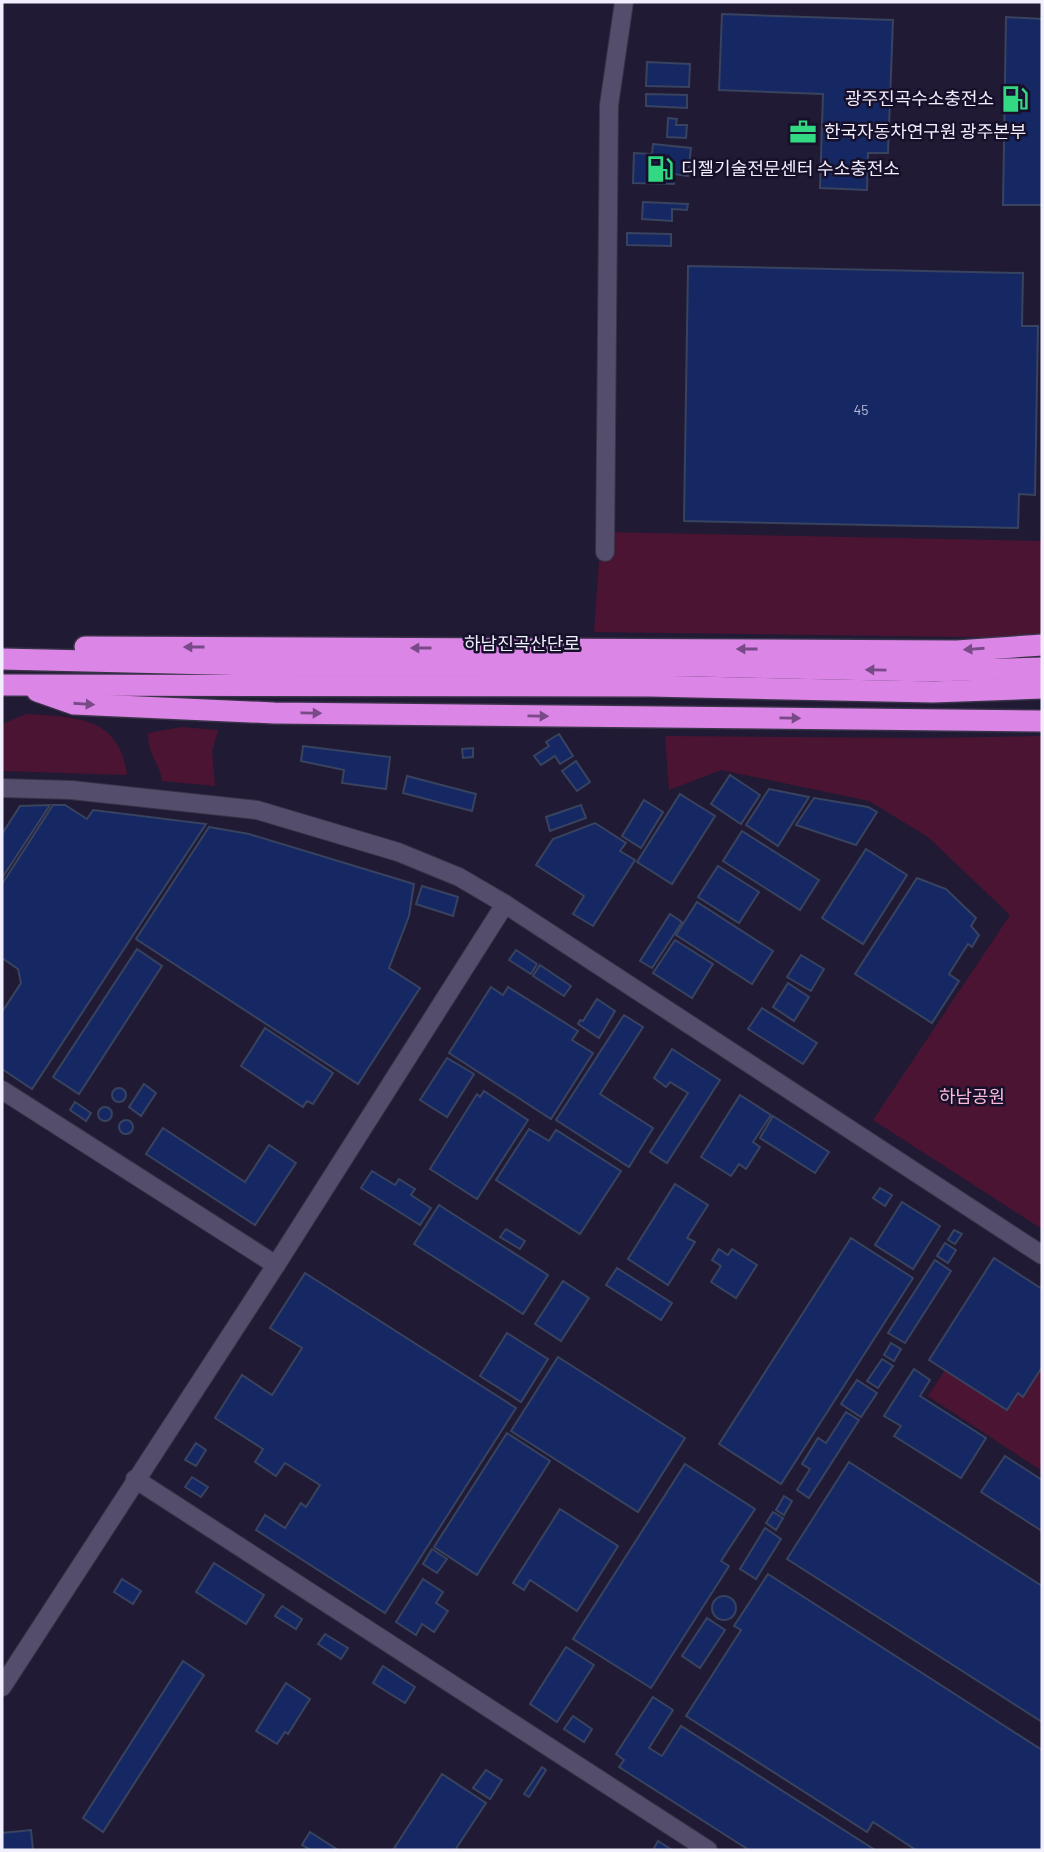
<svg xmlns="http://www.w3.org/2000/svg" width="1044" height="1852" font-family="Barlow,'Noto Sans KR',sans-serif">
<rect width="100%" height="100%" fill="#211a34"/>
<!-- green -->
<g fill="#4b1432">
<polygon points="601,532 1042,541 1042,638 594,632"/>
<path d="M 26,714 C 75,717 120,716 127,775 L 2,771 L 2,724 Z"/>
<path d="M 182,727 L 218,730 L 212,752 L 215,786 L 162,781 C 159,760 148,757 148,733 Z"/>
<polygon points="665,736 922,738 1042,736 1042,1229 873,1120 1010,915 928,837 869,801 721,770 669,790"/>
<polygon points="1042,1367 1042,1471 928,1396 945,1370 1007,1410 1018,1393 1024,1397"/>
</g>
<!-- building -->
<g fill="#152864" stroke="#38435f" stroke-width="2">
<polygon points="722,14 893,20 888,153 868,153 867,190 820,188 823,94 719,90"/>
<polygon points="1006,17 1042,19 1042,205 1003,205"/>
<polygon points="647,62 690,64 689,87 646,86"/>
<polygon points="646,94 687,95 687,108 646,106"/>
<polygon points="668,118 677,119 676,125 687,125 686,138 667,137"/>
<polygon points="653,144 691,148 688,176 674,174 674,184 633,183 634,153 652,154"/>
<polygon points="643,202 688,204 687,210 672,209 672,221 642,219"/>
<polygon points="627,233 671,234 671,246 627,245"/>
<polygon points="688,266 1023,273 1022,326 1038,326 1035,495 1019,494 1018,528 684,521"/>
<polygon points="559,734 573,756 560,764 555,756 541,765 534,756 549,746 546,742"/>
<polygon points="303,746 390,757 386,789 342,783 344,770 301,761"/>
<polygon points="473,748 473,757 463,758 462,749"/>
<polygon points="576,761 590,782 577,791 562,771"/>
<polygon points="730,775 760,795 741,824 711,804"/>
<polygon points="407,776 476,794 472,811 403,793"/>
<polygon points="769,789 809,797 778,846 746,825"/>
<polygon points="680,794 715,816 672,884 637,862"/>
<polygon points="814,798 868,807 877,812 856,845 796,825"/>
<polygon points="644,800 663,812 641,848 622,836"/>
<polygon points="50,805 2,878 2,834 20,806"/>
<polygon points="53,805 65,805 87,819 93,810 206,824 32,1089 2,1069 2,1012 21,983 18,969 2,958 2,884"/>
<polygon points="581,805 586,818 550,831 546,817"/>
<polygon points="595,823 626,843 620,851 635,860 593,926 573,914 584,896 536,865 553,839"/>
<polygon points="209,827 249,834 414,884 409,916 389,968 420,988 358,1084 136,939"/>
<polygon points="742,831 819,880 800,910 723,861"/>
<polygon points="866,849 907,875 863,944 822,918"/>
<polygon points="718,866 759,892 739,923 698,897"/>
<polygon points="917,878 946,889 976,918 971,926 979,935 972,947 968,944 949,974 959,981 932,1023 855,974"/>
<polygon points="422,886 458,897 453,916 416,904"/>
<polygon points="697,902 773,951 752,984 676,935"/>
<polygon points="670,914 682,922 652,968 640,961"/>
<polygon points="675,940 713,964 692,998 653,973"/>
<polygon points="137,949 162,966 79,1094 53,1077"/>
<polygon points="516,950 537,964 531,974 509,960"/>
<polygon points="801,955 824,969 811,991 787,977"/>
<polygon points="540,965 571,986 564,996 533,976"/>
<polygon points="788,983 809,997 794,1021 773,1007"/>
<polygon points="491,987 503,995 508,987 578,1031 572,1040 593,1053 551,1119 449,1053"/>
<polygon points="597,999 615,1011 599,1038 578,1024 580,1020 583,1021"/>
<polygon points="762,1008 817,1043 803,1064 748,1029"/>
<polygon points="624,1015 643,1027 600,1094 653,1128 629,1167 556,1120"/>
<polygon points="265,1028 333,1073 313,1104 307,1101 303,1107 241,1066"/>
<polygon points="672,1049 720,1080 667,1163 650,1152 688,1093 670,1082 666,1087 654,1078"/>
<polygon points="447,1058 474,1074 447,1117 420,1100"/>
<polygon points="144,1084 156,1093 141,1116 129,1107"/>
<circle cx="119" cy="1095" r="7"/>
<polygon points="484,1091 528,1120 477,1199 430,1169 477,1094 480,1097"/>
<polygon points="740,1095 771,1115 753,1142 760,1147 746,1169 739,1164 731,1176 701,1157"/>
<polygon points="75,1102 91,1113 86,1121 70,1110"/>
<circle cx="105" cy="1114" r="7"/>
<polygon points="773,1116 829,1152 815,1173 760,1138"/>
<circle cx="126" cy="1127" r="7"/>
<polygon points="163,1128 245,1182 269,1145 296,1163 255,1225 146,1154"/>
<polygon points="529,1129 549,1141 556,1130 621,1171 580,1234 496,1180"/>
<polygon points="372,1171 395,1185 399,1179 415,1189 411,1195 431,1208 420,1225 361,1188"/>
<polygon points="675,1184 708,1205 687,1238 695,1242 668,1285 628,1259"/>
<polygon points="880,1188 892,1195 885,1206 873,1198"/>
<polygon points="902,1202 940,1226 913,1269 875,1245"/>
<polygon points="439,1205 548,1275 523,1314 414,1244"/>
<polygon points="506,1229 525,1241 520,1249 500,1237"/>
<polygon points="954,1230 962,1234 955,1244 948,1240"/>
<polygon points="851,1238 913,1278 781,1484 719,1444"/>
<polygon points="945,1243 956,1250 948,1263 937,1256"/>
<polygon points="719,1249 728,1255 732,1249 757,1265 736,1298 711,1282 721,1266 712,1260"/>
<polygon points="994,1258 1042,1289 1042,1367 1023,1397 1018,1393 1007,1410 929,1360"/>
<polygon points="935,1260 951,1271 905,1343 888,1333"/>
<polygon points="617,1268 672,1303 661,1320 606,1285"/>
<polygon points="305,1273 516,1408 385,1613 256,1530 265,1515 285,1528 301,1503 306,1507 320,1485 285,1463 276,1476 255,1462 263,1449 215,1418 242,1375 272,1395 302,1348 270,1328"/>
<polygon points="563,1281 589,1298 561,1341 535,1324"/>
<polygon points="507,1333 548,1359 521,1402 480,1376"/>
<polygon points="891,1343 901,1349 894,1361 884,1355"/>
<polygon points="558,1357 685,1438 638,1512 511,1431"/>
<polygon points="882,1359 893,1366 878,1388 867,1381"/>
<polygon points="914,1369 930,1380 920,1396 986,1438 961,1478 894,1436 901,1426 884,1416"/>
<polygon points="857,1380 877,1393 861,1417 841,1404"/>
<polygon points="846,1412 859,1420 809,1498 797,1490 810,1469 802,1464 818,1438 826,1443"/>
<polygon points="507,1433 550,1461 477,1575 434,1547"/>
<polygon points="196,1443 206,1450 196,1466 185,1460"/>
<polygon points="1005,1456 1042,1480 1042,1531 981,1492"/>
<polygon points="849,1462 1042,1586 1042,1722 787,1559"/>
<polygon points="685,1464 755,1509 721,1561 729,1566 651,1688 573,1639"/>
<polygon points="192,1477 208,1487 201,1497 185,1487"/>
<polygon points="784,1496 792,1501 784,1515 776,1510"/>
<polygon points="560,1509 618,1546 577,1611 530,1580 524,1590 513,1583"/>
<polygon points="773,1512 783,1518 776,1530 766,1523"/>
<polygon points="765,1528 781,1539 756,1579 740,1569"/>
<polygon points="432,1549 447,1559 437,1573 423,1564"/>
<polygon points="214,1563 264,1595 246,1624 196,1592"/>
<polygon points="768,1574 1042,1750 1042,1850 916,1850 873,1822 867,1832 686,1716 741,1630 734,1626"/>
<polygon points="122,1579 141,1591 133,1604 114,1592"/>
<polygon points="423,1579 443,1592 436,1603 448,1611 434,1632 422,1624 416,1635 396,1622"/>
<circle cx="724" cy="1608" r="12"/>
<polygon points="282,1606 302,1619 296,1629 275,1616"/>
<polygon points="707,1618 725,1630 700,1668 682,1656"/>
<polygon points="325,1634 348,1648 341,1659 318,1644"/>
<polygon points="566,1647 594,1665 557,1722 530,1704"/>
<polygon points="183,1661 204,1675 103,1832 83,1818"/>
<polygon points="383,1666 415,1687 405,1703 373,1683"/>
<polygon points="286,1683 310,1699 288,1734 285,1732 277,1744 256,1731"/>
<polygon points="653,1697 673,1710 649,1748 662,1756 681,1726 875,1850 749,1850 619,1767 624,1760 616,1754"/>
<polygon points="573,1716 592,1729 584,1742 564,1729"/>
<polygon points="542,1767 546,1770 529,1797 524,1794"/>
<polygon points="486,1770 502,1780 490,1799 473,1788"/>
<polygon points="442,1774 486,1803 455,1850 393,1850"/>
<polygon points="31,1830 33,1850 2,1850 2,1833"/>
<polygon points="310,1832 338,1850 311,1850 302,1845"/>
<polygon points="658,1841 672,1850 653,1850"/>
</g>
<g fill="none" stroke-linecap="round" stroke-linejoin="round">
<defs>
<g id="street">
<polyline points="605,552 609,105 624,2"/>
<polyline points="2,788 71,790 257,810 398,852 459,877 505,904 1042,1255"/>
<polyline points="2,1090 276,1265"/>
<polyline points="135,1479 708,1850"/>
<polyline points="2,1687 276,1265 505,904"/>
</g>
<g id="highway">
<polyline points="85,647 957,651 1042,645"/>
<polyline points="2,659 255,665 697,666 928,671 1042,668"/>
<polyline points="2,685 649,686 933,692 1042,688"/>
<polyline points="37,691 74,704 274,713 1042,721"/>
</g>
</defs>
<!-- street casing -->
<use href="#street" stroke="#393348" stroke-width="20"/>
<!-- highway casing -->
<use href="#highway" stroke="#393348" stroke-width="24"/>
<!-- street -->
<use href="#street" stroke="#544d6b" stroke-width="18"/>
<!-- highway -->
<use href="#highway" stroke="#db85e6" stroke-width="21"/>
</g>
<!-- one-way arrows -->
<defs><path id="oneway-solid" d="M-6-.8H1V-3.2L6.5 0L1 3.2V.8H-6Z" transform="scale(1.75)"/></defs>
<g fill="#794a88">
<use href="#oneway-solid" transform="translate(194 647) rotate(-180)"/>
<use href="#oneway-solid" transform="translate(421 648) rotate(-180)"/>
<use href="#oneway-solid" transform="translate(747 649) rotate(-180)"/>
<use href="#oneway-solid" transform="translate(974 649) rotate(176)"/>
<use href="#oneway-solid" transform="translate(876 670) rotate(-179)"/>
<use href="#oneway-solid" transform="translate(84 704) rotate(4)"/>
<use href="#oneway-solid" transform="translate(311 713) rotate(1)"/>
<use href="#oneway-solid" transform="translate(538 716) rotate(1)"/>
<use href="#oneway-solid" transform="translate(790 718) rotate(1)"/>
</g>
<!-- icons -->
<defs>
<symbol id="fuel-bare" viewBox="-9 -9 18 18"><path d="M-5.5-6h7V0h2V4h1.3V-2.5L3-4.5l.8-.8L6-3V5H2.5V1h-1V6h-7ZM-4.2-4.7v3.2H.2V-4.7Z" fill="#32d882" stroke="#17102a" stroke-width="2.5" paint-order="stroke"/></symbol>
<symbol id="office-bare" viewBox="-9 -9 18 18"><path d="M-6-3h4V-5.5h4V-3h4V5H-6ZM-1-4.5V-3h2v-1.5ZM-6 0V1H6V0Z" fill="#32d882" stroke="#17102a" stroke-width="2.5" paint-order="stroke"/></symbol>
</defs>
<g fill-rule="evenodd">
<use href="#fuel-bare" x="996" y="80" width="38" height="38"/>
<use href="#office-bare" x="784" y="113" width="38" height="38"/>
<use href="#fuel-bare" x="641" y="150" width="38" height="38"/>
</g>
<g text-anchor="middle" stroke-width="5" stroke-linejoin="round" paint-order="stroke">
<!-- number labels -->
<g font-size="14" fill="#babcd7">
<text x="861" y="415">45</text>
</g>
<!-- poi labels -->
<g font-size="18" fill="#f1eefd" stroke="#17102a" text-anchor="start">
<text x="994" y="105" text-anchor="end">광주진곡수소충전소</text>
<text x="824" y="138">한국자동차연구원 광주본부</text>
<text x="681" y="175">디젤기술전문센터 수소충전소</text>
</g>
<!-- street labels -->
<g font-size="18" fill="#f1eefd" stroke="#17102a">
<text x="522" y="650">하남진곡산단로</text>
</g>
<!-- park labels -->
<g font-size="18" fill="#fbbad7" stroke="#17102a">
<text x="972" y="1103">하남공원</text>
</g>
</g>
<!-- border -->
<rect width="1044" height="1852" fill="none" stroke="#f1eefd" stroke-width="7"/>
</svg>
